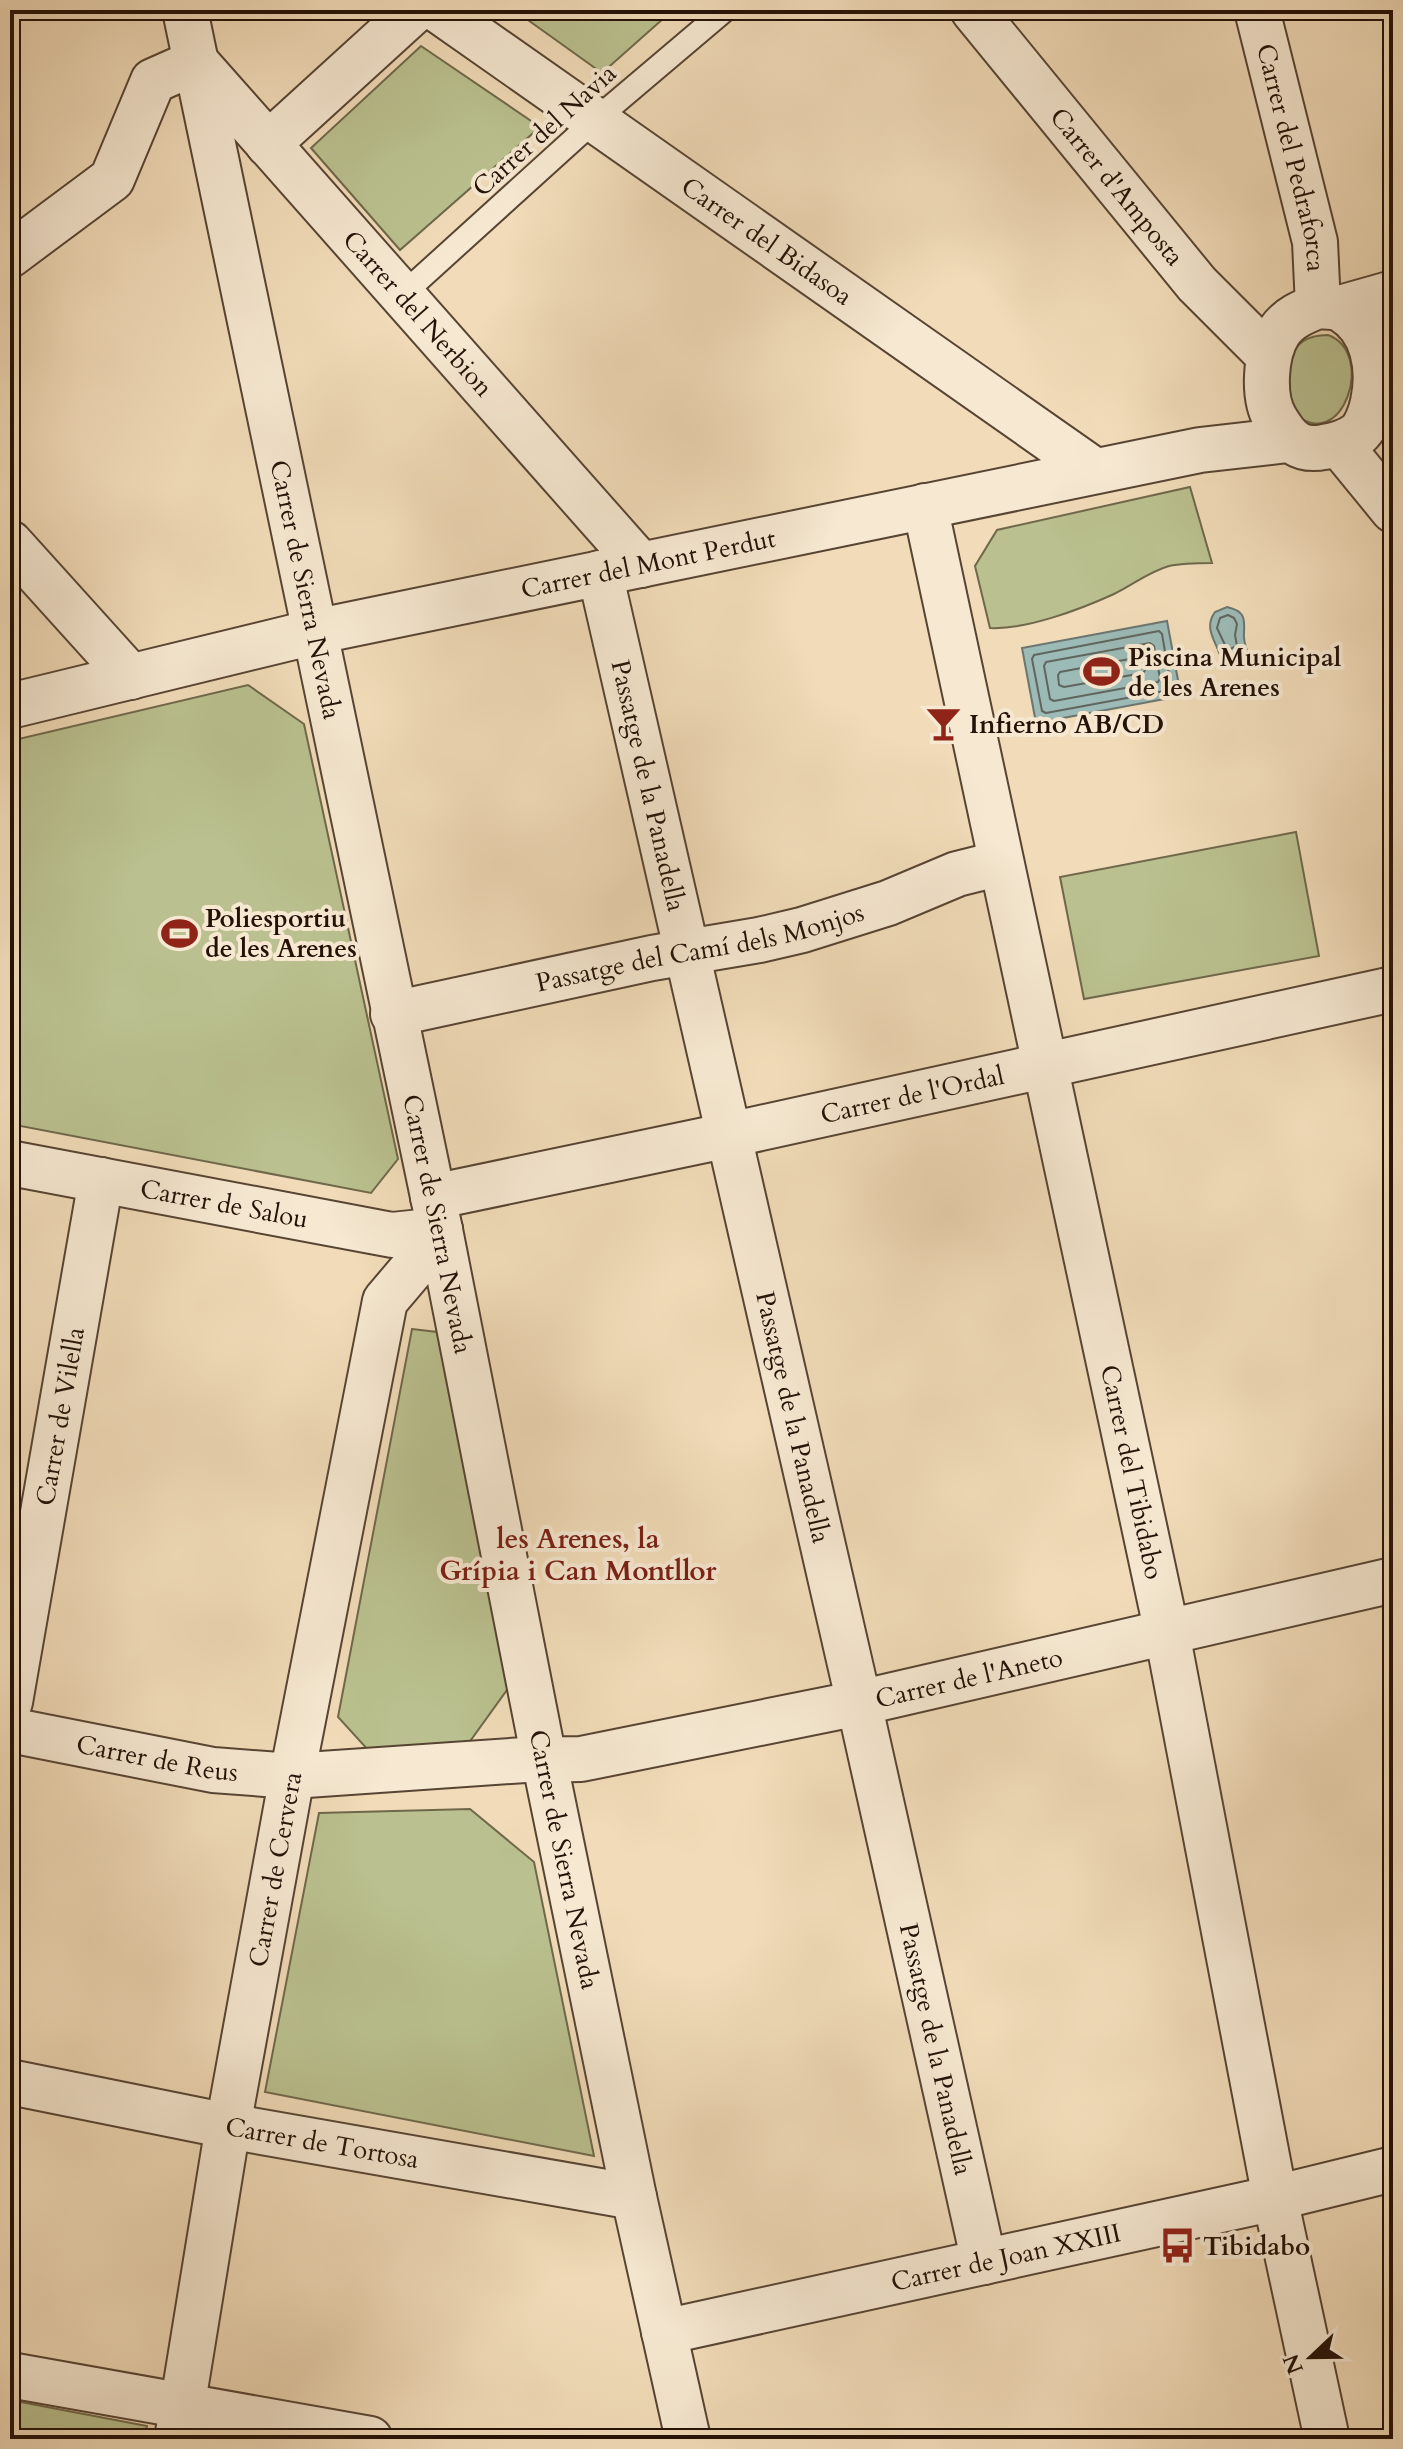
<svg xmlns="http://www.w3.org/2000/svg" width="1403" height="2449" font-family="Cardo,serif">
<rect width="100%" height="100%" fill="#f1dbb8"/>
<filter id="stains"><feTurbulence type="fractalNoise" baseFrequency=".0025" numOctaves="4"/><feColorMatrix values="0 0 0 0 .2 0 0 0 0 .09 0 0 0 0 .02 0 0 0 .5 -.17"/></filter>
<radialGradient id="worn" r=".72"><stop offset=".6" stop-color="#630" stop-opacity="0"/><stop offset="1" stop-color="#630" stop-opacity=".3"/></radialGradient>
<!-- green -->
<g fill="#bac08f" stroke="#6f684b" stroke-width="2">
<polygon points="514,10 673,10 602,73"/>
<polygon points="421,46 540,127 400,250 311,148"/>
<path d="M 1328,335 C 1377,353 1342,455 1295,414 C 1285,380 1280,335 1328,335 Z"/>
<path d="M 1190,487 L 1212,563 C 1198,563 1183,563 1169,566 C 1148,572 1133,585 1114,594 C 1081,609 1026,630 990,628 L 975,566 L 997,530 Z"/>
<polygon points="248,685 304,724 398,1159 371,1193 10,1124 10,741"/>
<polygon points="1296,832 1319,956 1084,999 1060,877"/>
<polygon points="412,1329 437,1332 512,1683 468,1744 369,1751 338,1717"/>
<polygon points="470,1809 534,1862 594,2156 265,2092 319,1813"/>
<polygon points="10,2400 147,2426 144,2439 10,2439"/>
</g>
<!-- water -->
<g fill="#9cbab6" stroke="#6c7670" stroke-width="2">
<path d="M 1227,607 C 1244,611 1245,617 1244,633 C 1243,640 1246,647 1248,654 L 1221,658 C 1216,641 1203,628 1215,612 Z"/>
<polygon points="1167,621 1181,696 1036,723 1022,648"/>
</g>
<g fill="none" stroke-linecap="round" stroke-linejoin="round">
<!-- shore -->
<g stroke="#60665e" stroke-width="2">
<polygon points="1228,615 1234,618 1237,624 1235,635 1237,646 1230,649 1226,647 1217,628 1220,618"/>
<polygon points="1159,631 1162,634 1171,686 1170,690 1046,713 1042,711 1032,659 1034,655"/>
<polygon points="1150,643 1154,646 1160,678 1158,682 1054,701 1050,699 1044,666 1046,662"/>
<polygon points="1140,657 1144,660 1146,669 1143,673 1064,687 1059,685 1058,675 1060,672"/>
</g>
<defs>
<polyline id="service" points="402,295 594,121 725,10"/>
<g id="minor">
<path id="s1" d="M 185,10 L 440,1230 L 544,1759 L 634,2197 L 688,2439"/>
<path id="s2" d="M 438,10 L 1095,471"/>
<path id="s3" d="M 973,10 L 1197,284 L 1269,356"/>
<path id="s4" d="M 1257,10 L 1315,242 L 1318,306"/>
<polyline points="268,144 415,10"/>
<path id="s5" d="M 10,255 L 112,179 L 153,81 L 196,62 L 641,565"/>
<path d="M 1318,306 C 1326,307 1335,306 1342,310 C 1374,329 1380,369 1373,402 C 1371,412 1366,427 1358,434 C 1348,442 1336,445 1324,447 C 1299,452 1288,440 1276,420 C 1262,398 1265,354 1279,332 C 1288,318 1303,312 1318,306 Z"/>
<polyline points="1340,308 1393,293"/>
<polyline points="1339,444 1393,510"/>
<path id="s6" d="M 925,506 L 1167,1633 L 1275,2198 L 1327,2439"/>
<polyline points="10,543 131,677"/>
<path id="s7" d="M 600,573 L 859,1703 L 984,2262"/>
<path id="s8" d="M 10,706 L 314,632 L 1200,450 L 1288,440"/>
<path id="s9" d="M 393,1014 L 652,958 L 759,940 L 802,930 L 888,903 L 957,874 L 1001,863"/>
<path id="s10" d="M 10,1163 L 392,1235 L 440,1230"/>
<path id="s11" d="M 433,1197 L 729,1135 L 1393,989"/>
<path id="s12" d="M 10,1702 L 101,1180"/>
<path id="s13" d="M 10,1730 L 213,1770 L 292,1776 L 525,1760 L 581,1759 L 859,1703 L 1393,1580"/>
<path id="s14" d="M 10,2082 L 228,2126 L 634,2197"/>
<path id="s15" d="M 664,2332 L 1275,2198 L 1393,2169"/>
<polyline points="10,2375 370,2439"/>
<path id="s16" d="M 177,2439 L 228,2126 L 292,1776 L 385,1301 L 424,1255 L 440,1230"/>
</g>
</defs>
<!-- service casing -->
<use href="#service" stroke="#574433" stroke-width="26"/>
<!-- minor casing -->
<use href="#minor" stroke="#574433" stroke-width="48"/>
<!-- service -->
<use href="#service" stroke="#f6e8d1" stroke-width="22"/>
<!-- minor -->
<use href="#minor" stroke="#f6e8d1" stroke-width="44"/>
</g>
<!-- icons -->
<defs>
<symbol id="stadium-bare" viewBox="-9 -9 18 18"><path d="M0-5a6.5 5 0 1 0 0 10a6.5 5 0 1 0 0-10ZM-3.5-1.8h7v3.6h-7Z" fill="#8f2418" stroke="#f6e8d1" stroke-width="2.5" paint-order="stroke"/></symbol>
<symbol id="bar-bare" viewBox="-9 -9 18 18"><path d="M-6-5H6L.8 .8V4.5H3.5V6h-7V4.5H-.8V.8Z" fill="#8f2418" stroke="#f6e8d1" stroke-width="2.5" paint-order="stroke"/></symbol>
<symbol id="bus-bare" viewBox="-9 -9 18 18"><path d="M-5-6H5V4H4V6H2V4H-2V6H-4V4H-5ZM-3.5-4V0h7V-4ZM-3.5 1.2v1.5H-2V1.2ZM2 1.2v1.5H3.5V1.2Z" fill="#8f2418" stroke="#f6e8d1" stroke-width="2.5" paint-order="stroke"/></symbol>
</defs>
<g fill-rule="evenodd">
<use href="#stadium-bare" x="1076" y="646" width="51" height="51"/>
<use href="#bar-bare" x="918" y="698" width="51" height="51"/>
<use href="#stadium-bare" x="154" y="908" width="51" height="51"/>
<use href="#bus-bare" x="1152" y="2220" width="51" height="51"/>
</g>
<g text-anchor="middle" stroke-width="8" stroke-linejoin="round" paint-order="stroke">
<!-- street labels -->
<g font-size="26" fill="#241107" stroke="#f6e8d1">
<text transform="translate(544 130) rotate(-42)" y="9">Carrer del Navia</text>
<text dy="9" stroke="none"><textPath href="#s4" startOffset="152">Carrer del Pedraforca</textPath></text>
<text dy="9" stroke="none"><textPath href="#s3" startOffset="228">Carrer d'Amposta</textPath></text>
<text dy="9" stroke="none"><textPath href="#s2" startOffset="402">Carrer del Bidasoa</textPath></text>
<text dy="9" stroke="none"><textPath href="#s5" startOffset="616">Carrer del Nerbion</textPath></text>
<text dy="9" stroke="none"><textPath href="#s8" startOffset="654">Carrer del Mont Perdut</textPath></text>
<text dy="9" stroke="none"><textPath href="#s1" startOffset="592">Carrer de Sierra Nevada</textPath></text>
<text dy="9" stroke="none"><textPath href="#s7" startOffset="218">Passatge de la Panadella</textPath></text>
<text dy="9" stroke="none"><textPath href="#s9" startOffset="314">Passatge del Camí dels Monjos</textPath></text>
<text dy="9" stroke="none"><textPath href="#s11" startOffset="490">Carrer de l'Ordal</textPath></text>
<text dy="9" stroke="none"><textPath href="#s10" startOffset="218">Carrer de Salou</textPath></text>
<text dy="9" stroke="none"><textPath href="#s1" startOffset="1240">Carrer de Sierra Nevada</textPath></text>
<text dy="9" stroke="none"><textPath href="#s12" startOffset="290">Carrer de Vilella</textPath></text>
<text dy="9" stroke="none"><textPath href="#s7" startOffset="866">Passatge de la Panadella</textPath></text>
<text dy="9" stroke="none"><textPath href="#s6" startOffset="988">Carrer del Tibidabo</textPath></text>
<text dy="9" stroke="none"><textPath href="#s13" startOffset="972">Carrer de l'Aneto</textPath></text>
<text dy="9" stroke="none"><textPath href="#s13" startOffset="150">Carrer de Reus</textPath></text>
<text dy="9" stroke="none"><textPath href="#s1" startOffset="1888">Carrer de Sierra Nevada</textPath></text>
<text dy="9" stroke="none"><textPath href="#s16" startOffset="578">Carrer de Cervera</textPath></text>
<text dy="9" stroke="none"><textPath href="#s7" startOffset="1514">Passatge de la Panadella</textPath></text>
<text dy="9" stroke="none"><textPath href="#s14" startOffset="318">Carrer de Tortosa</textPath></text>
<text dy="9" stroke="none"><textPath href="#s15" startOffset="350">Carrer de Joan XXIII</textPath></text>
</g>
<!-- poi labels -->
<g font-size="26" font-weight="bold" fill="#241107" stroke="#f6e8d1" text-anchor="start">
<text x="1128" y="666">Piscina Municipal<tspan x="1128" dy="30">de les Arenes</tspan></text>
<text x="969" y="733">Infierno AB/CD</text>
<text x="205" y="927">Poliesportiu<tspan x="205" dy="30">de les Arenes</tspan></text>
<text x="1203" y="2255">Tibidabo</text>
</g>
<!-- neighbourhood labels -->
<g font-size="28" font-weight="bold" fill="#7a1f14" stroke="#f6e8d1">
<text x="578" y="1548">les Arenes, la<tspan x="578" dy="32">Grípia i Can Montllor</tspan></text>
</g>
</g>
<!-- margin -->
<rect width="1403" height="2449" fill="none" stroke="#f1dbb8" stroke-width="40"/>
<rect x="12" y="12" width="1379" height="2425" fill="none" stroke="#241107" stroke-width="4"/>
<rect x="20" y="20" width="1363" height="2409" fill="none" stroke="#241107" stroke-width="2"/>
<!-- north arrow -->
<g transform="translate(1311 2357) rotate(248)" stroke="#f6e8d1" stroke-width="6" paint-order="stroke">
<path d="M0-6L14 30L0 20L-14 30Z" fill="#241107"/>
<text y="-12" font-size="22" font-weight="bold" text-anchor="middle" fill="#241107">N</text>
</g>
<rect width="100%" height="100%" filter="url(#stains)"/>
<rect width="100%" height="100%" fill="url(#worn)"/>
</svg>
